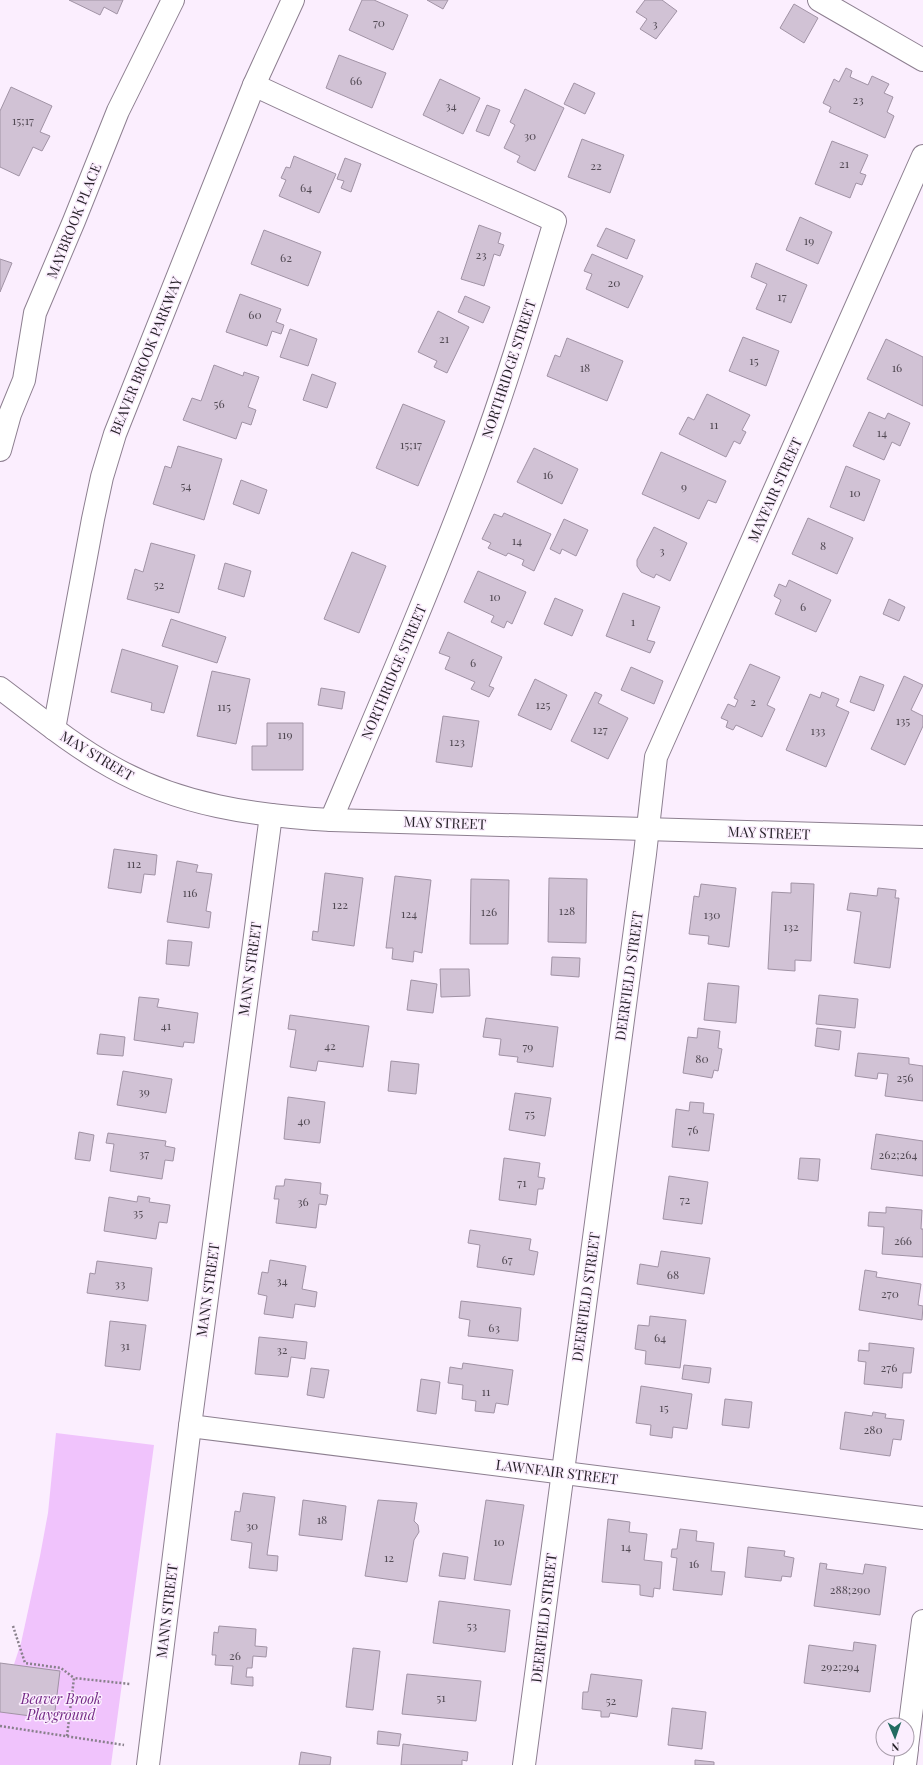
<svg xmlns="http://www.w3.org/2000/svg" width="923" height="1765" font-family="'Playfair Display',serif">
<rect width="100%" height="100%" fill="#fbeefe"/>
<!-- green -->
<polygon fill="#f0c3fc" points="56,1433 154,1445 111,1765 0,1765 0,1707 21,1643 40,1556 48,1513"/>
<!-- building -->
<g fill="#d1c2d5" stroke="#a193a5">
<polygon points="69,0 123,0 117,14 104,7 100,15"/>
<polygon points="362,0 374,0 408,15 393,50 349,30"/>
<polygon points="427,0 448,0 443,9"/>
<polygon points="645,0 662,0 677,11 656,39 640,29 647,19 636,12"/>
<polygon points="794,4 818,18 804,43 780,28"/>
<polygon points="339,55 386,73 372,108 326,88"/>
<polygon points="846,68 852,71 850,77 868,85 872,76 889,84 884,93 893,97 887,112 894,116 885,138 829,112 831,107 823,103 834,79 839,82"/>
<polygon points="440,79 480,98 463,134 423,115"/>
<polygon points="574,83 595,93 585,114 564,104"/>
<polygon points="11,87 52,106 40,132 50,136 42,151 33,147 19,176 0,167 0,111"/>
<polygon points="525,89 564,108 535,171 517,162 520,156 504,148 515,125 510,122"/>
<polygon points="487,105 500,110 489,136 476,131"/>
<polygon points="582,139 624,155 610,193 568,177"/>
<polygon points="832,141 868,155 860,173 866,175 862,185 856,183 850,198 815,184"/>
<polygon points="294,156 336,174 319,213 279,196 286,180 281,178 286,167 290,168"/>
<polygon points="345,158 361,164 351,192 341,188 344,181 337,179"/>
<polygon points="800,217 832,232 818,264 786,250"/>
<polygon points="479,225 501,233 498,243 504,245 500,256 494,254 484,286 461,279"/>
<polygon points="606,228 635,240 627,259 597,246"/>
<polygon points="264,230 321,252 308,286 251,264"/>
<polygon points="592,254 643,276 628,308 586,289 592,274 584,271"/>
<polygon points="0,259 12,263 0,292"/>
<polygon points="756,263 807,285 791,323 756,309 767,284 751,277"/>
<polygon points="240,294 281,309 276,322 284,325 281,334 272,331 267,346 226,332"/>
<polygon points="465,296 490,307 483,323 458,312"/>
<polygon points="438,311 469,327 447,373 434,367 437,361 418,352"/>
<polygon points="290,329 317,339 308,366 280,357"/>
<polygon points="743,337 779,351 766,386 729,371"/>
<polygon points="567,338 623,361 607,401 547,376 555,355 560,357"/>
<polygon points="886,339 923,357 923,406 867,379"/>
<polygon points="214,365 243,376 244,372 259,377 248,407 256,410 251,425 242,422 236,439 183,420 192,398 201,401"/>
<polygon points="312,374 336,383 327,408 303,400"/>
<polygon points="707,394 750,415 742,430 746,432 740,444 734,441 726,457 679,434 688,417 694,420"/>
<polygon points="403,404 445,421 418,486 376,468"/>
<polygon points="869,412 885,419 888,413 910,423 900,446 892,442 884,460 853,446"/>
<polygon points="178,446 222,459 204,520 153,504 165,466 171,468"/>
<polygon points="534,448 578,469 562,504 517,482"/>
<polygon points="661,452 726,481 716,503 708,500 699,519 642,494"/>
<polygon points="846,466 880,480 864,521 830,507"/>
<polygon points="241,480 267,490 259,514 233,504"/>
<polygon points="504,513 551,534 534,571 522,565 524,560 508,553 506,556 488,548 491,543 482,539 494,514 502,517"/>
<polygon points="808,518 853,538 837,574 792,554"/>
<polygon points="564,519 588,530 576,556 562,549 560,554 550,549"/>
<polygon points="654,527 687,543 670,581 656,574 654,578 641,572 637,566 637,560"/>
<polygon points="151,543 195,555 179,613 127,599 135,569 143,572"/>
<polygon points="352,552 386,566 359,633 324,619"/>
<polygon points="225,563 251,571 244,597 218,589"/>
<polygon points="478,571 526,592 512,624 507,621 504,628 491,622 494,616 464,602"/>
<polygon points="789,580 831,600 816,632 775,614 781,600 774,596 779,584 786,587"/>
<polygon points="623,593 660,607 647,640 655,642 650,653 606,636"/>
<polygon points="555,598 583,610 572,636 544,624"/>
<polygon points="889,599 905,607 899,621 883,614"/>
<polygon points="171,619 226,637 217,663 162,646"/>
<polygon points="448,632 502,657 489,686 494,688 489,697 471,689 475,682 445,669 450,657 439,653"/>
<polygon points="122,649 178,666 164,713 151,710 152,703 111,692"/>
<polygon points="750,664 780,677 767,705 775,709 762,737 736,725 733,730 726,727 728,721 721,718 728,704 735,707 738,700 734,698"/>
<polygon points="631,667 663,681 654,704 621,690"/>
<polygon points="212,671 250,679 236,744 197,736"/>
<polygon points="860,676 884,685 874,711 850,702"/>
<polygon points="904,676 923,685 911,710 923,716 923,726 905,765 871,749"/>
<polygon points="535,679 567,695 551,730 518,715"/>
<polygon points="321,688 345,692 342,709 318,705"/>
<polygon points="595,692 602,695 598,703 628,718 608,759 571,741"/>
<polygon points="822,692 839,699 836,706 849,712 826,767 786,750 810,694 820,698"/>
<polygon points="443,716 479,721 472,767 436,762"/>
<polygon points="267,723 303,723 303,770 252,770 252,746 267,746"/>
<polygon points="114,849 157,855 155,875 144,874 141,893 108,888"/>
<polygon points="177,861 198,865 196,872 212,874 206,911 211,912 209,928 167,922"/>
<polygon points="325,873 363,878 354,946 312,940 313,931 318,932"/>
<polygon points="395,876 431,880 422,953 414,951 413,962 392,959 393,948 386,948"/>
<polygon points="549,878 587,879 586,943 548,942"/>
<polygon points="471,879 509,880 508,944 470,944"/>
<polygon points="791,883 814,884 811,961 795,960 795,971 768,969 772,892 791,893"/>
<polygon points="701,884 736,888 729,947 708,944 709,936 689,934 694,896 699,897"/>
<polygon points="878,888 896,890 895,898 899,898 890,968 854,963 861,912 847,910 850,893 877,896"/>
<polygon points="168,940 192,942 189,966 166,964"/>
<polygon points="552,957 580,958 579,977 551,975"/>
<polygon points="440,969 469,969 470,996 441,997"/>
<polygon points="411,980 437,984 433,1013 407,1010"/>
<polygon points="708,983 739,986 736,1023 704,1020"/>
<polygon points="819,995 858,999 855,1028 816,1024"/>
<polygon points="139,997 159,999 157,1007 198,1013 194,1043 184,1042 183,1047 134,1040"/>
<polygon points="290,1015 369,1026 363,1067 318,1061 316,1071 290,1067 296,1030 288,1029"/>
<polygon points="486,1018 558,1027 553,1067 517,1062 518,1057 499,1055 501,1039 483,1037"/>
<polygon points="698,1028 720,1031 718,1048 722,1049 718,1071 714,1070 712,1078 683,1073 688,1037 697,1038"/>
<polygon points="817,1028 841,1031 839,1050 815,1046"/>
<polygon points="100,1034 125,1037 123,1056 97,1054"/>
<polygon points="858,1053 909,1058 909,1064 923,1066 923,1101 885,1096 888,1074 878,1073 877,1079 855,1076"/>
<polygon points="391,1061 419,1064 416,1094 388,1091"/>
<polygon points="123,1071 172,1079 166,1113 117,1105"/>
<polygon points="515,1093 551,1098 545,1136 509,1130"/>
<polygon points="288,1097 325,1102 320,1143 284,1139"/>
<polygon points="690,1102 704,1103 703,1113 714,1114 709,1151 672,1147 676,1109 689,1111"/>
<polygon points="79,1132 94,1135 90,1161 75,1159"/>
<polygon points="108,1133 166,1141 165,1146 175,1148 173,1161 165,1160 162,1179 110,1171 114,1144 106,1143"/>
<polygon points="876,1134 923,1141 923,1176 871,1169"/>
<polygon points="504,1158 540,1163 538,1177 545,1178 543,1189 538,1189 536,1205 499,1200"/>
<polygon points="800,1158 820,1159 818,1181 798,1179"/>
<polygon points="669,1176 708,1182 702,1224 663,1219"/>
<polygon points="285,1179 321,1183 320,1194 328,1195 326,1205 319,1204 316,1228 276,1223 279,1199 274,1199 276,1186 284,1186"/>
<polygon points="138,1196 150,1198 149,1202 170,1205 167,1223 159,1222 156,1239 104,1231 109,1197 137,1202"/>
<polygon points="886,1207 922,1210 921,1229 923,1229 923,1257 882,1254 884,1227 868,1226 869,1212 886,1213"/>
<polygon points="470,1230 531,1239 529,1250 538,1252 534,1275 477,1267 480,1245 468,1243"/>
<polygon points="661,1251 710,1258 704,1294 637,1284 640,1264 658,1267"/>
<polygon points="270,1260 306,1266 302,1289 317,1292 315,1307 295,1304 293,1318 264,1314 267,1296 258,1294 262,1272 268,1273"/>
<polygon points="97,1261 152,1268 148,1301 87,1293 90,1273 95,1274"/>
<polygon points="865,1270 877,1272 876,1277 921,1284 918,1305 923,1306 922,1320 859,1310"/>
<polygon points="461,1301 521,1308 518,1341 468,1336 470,1320 459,1318"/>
<polygon points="650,1316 686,1320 680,1368 645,1364 646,1351 635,1349 638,1325 649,1326"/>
<polygon points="110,1321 146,1325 140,1370 105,1366"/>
<polygon points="259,1337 307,1342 305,1359 291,1357 288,1377 255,1374"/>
<polygon points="869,1343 914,1348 911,1373 903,1373 902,1388 864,1384 866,1362 858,1361 859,1350 869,1351"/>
<polygon points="463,1363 513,1370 508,1405 496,1403 494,1413 475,1411 476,1401 462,1399 463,1385 448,1383 450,1367 462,1369"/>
<polygon points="684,1365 711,1368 709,1383 682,1379"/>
<polygon points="311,1368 329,1370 324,1398 307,1395"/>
<polygon points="421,1379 440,1382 436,1414 417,1411"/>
<polygon points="641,1386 692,1394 687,1429 673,1427 672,1438 650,1435 651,1425 636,1423"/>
<polygon points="725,1399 752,1402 749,1428 722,1425"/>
<polygon points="845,1412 872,1416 873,1412 886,1414 885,1418 904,1420 901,1440 893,1439 890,1456 840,1449"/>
<polygon points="243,1493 275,1497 267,1555 278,1556 277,1571 249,1568 252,1543 231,1540 235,1511 240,1512"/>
<polygon points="303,1500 346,1506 342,1540 299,1535"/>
<polygon points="378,1500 417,1503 414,1521 418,1525 419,1532 414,1540 407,1582 365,1576"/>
<polygon points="486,1500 524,1505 511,1585 474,1580"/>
<polygon points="608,1519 630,1522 629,1532 647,1534 644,1560 662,1562 660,1589 654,1588 653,1597 640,1595 640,1585 602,1582"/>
<polygon points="680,1529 697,1531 696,1541 714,1543 711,1571 725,1572 722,1595 673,1590 677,1558 671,1557 672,1549 677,1549"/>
<polygon points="748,1547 785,1551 784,1556 794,1558 791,1577 782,1576 781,1581 745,1577"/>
<polygon points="443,1553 468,1557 465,1579 439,1576"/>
<polygon points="820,1563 827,1564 826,1569 863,1574 865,1564 886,1567 880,1615 814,1606"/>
<polygon points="439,1601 510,1610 505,1652 433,1643"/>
<polygon points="219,1626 256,1629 255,1646 267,1647 266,1657 253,1656 252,1668 247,1668 246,1677 253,1677 253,1686 231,1684 233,1666 215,1665 216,1655 212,1655 214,1632 218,1633"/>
<polygon points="854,1642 876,1645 870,1692 804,1683 809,1645 853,1651"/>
<polygon points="353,1648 380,1651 373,1710 346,1707"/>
<polygon points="0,1663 60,1671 54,1719 0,1712"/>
<polygon points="407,1674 481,1681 476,1721 402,1714"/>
<polygon points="591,1674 642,1680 637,1717 610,1713 609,1717 601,1717 601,1711 582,1709 583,1692 588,1692"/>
<polygon points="672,1708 706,1712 702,1749 668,1745"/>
<polygon points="378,1731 401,1734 399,1746 377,1744"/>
<polygon points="403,1744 468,1752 467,1761 462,1760 462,1765 401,1765"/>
<polygon points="301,1752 331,1757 330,1765 299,1765"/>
<polygon points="695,1760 714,1762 714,1765 695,1765"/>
</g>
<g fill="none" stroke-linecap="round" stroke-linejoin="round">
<defs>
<g id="minor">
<polyline points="819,0 923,60"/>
<path d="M 254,85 C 353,132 455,175 555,221 C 530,305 505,390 474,472 C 430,589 380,705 331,820"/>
<polyline points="0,450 10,414 24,380 35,313 74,221 118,111 173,0"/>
<path d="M 0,688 C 36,715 72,745 112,767 C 179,805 255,816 331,820 L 923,837"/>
<polyline points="54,729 93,519 102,477 115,434 254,85 293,0"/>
<polyline points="190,1426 923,1518"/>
<polyline points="907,1747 923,1621"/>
<polyline points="148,1765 190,1426 271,815"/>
<polyline points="524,1765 645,854 656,757 923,156"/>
<polyline points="905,1765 907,1749"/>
</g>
</defs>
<!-- minor casing -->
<use href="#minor" stroke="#8d7f90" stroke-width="24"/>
<!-- path -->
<g stroke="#88808b" stroke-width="2.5" stroke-dasharray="2 2" stroke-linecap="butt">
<polyline points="13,1626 25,1663 61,1668 74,1678"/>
<polyline points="0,1726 124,1745"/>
<polyline points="67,1736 74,1678 130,1684"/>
</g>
<!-- minor -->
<use href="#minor" stroke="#fff" stroke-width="22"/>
</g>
<g text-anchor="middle" stroke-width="3" stroke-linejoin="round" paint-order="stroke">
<!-- number labels -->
<g font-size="12" fill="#524a54">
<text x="379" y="27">70</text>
<text x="655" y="28">3</text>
<text x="356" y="85">66</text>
<text x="858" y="104">23</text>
<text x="451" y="110">34</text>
<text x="23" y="125">15;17</text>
<text x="530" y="140">30</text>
<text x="844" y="168">21</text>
<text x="596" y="170">22</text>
<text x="306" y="192">64</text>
<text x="809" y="245">19</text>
<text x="481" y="259">23</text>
<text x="286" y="262">62</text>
<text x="614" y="287">20</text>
<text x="782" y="301">17</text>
<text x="255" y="319">60</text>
<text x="444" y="343">21</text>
<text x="754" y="365">15</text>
<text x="585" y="372">18</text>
<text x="897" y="372">16</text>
<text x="219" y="408">56</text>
<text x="714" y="429">11</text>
<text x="882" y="437">14</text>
<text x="411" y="449">15;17</text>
<text x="548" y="479">16</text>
<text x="186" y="490">54</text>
<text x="684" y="491">9</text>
<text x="855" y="497">10</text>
<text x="517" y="545">14</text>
<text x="823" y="550">8</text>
<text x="662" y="555">3</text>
<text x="159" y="589">52</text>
<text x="495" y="601">10</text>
<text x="803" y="611">6</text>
<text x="633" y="626">1</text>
<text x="473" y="667">6</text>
<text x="753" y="706">2</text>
<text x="543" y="709">125</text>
<text x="224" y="711">115</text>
<text x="903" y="725">135</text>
<text x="600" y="734">127</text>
<text x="818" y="735">133</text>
<text x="285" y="739">119</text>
<text x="457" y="746">123</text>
<text x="134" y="868">112</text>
<text x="190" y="897">116</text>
<text x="340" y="909">122</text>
<text x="567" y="915">128</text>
<text x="489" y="916">126</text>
<text x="409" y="918">124</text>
<text x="712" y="919">130</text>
<text x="791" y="931">132</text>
<text x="166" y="1030">41</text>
<text x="330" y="1050">42</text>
<text x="528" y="1051">79</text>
<text x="702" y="1063">80</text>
<text x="905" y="1082">256</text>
<text x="144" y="1096">39</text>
<text x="530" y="1118">75</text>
<text x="304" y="1125">40</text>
<text x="693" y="1134">76</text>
<text x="144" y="1158">37</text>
<text x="898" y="1159">262;264</text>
<text x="522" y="1187">71</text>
<text x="685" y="1204">72</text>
<text x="303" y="1206">36</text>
<text x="138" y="1217">35</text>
<text x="903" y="1245">266</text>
<text x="507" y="1264">67</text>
<text x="673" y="1279">68</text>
<text x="282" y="1285">34</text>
<text x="120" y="1288">33</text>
<text x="890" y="1298">270</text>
<text x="494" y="1332">63</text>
<text x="660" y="1342">64</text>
<text x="125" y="1350">31</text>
<text x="282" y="1354">32</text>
<text x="889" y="1372">276</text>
<text x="486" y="1396">11</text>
<text x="664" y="1412">15</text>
<text x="873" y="1434">280</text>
<text x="322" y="1524">18</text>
<text x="252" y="1530">30</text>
<text x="499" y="1546">10</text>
<text x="626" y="1551">14</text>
<text x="389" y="1562">12</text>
<text x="694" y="1568">16</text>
<text x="850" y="1594">288;290</text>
<text x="472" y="1630">53</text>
<text x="235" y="1660">26</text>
<text x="840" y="1671">292;294</text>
<text x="441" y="1702">51</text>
<text x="611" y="1705">52</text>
</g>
<!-- street labels -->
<g font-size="14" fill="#272229" stroke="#fbeefe">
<text transform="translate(74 221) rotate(-68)" y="5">MAYBROOK PLACE</text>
<text transform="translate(146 356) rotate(-68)" y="5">BEAVER BROOK PARKWAY</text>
<text transform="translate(509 369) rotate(-72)" y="5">NORTHRIDGE STREET</text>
<text transform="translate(775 490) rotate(-66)" y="5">MAYFAIR STREET</text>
<text transform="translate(394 672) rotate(-67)" y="5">NORTHRIDGE STREET</text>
<text transform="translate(97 756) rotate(31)" y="5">MAY STREET</text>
<text transform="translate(445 823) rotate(2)" y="5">MAY STREET</text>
<text transform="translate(769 833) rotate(2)" y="5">MAY STREET</text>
<text transform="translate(250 969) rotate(-82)" y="5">MANN STREET</text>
<text transform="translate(629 976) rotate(-82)" y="5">DEERFIELD STREET</text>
<text transform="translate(208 1290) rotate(-82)" y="5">MANN STREET</text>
<text transform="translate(586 1297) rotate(-82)" y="5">DEERFIELD STREET</text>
<text transform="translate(557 1472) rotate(7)" y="5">LAWNFAIR STREET</text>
<text transform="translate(167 1611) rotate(-83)" y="5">MANN STREET</text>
<text transform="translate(544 1618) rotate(-83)" y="5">DEERFIELD STREET</text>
</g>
<!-- park labels -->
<g font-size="14" font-style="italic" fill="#742a86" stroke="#fbeefe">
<text x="61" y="1704">Beaver Brook<tspan x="61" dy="16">Playground</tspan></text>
</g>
</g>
<!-- north arrow -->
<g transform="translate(895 1737) rotate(178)"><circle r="19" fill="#fbeefe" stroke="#a69ca9"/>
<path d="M0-3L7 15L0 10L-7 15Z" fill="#236b61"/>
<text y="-6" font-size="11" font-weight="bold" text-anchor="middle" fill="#272229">N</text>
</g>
</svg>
